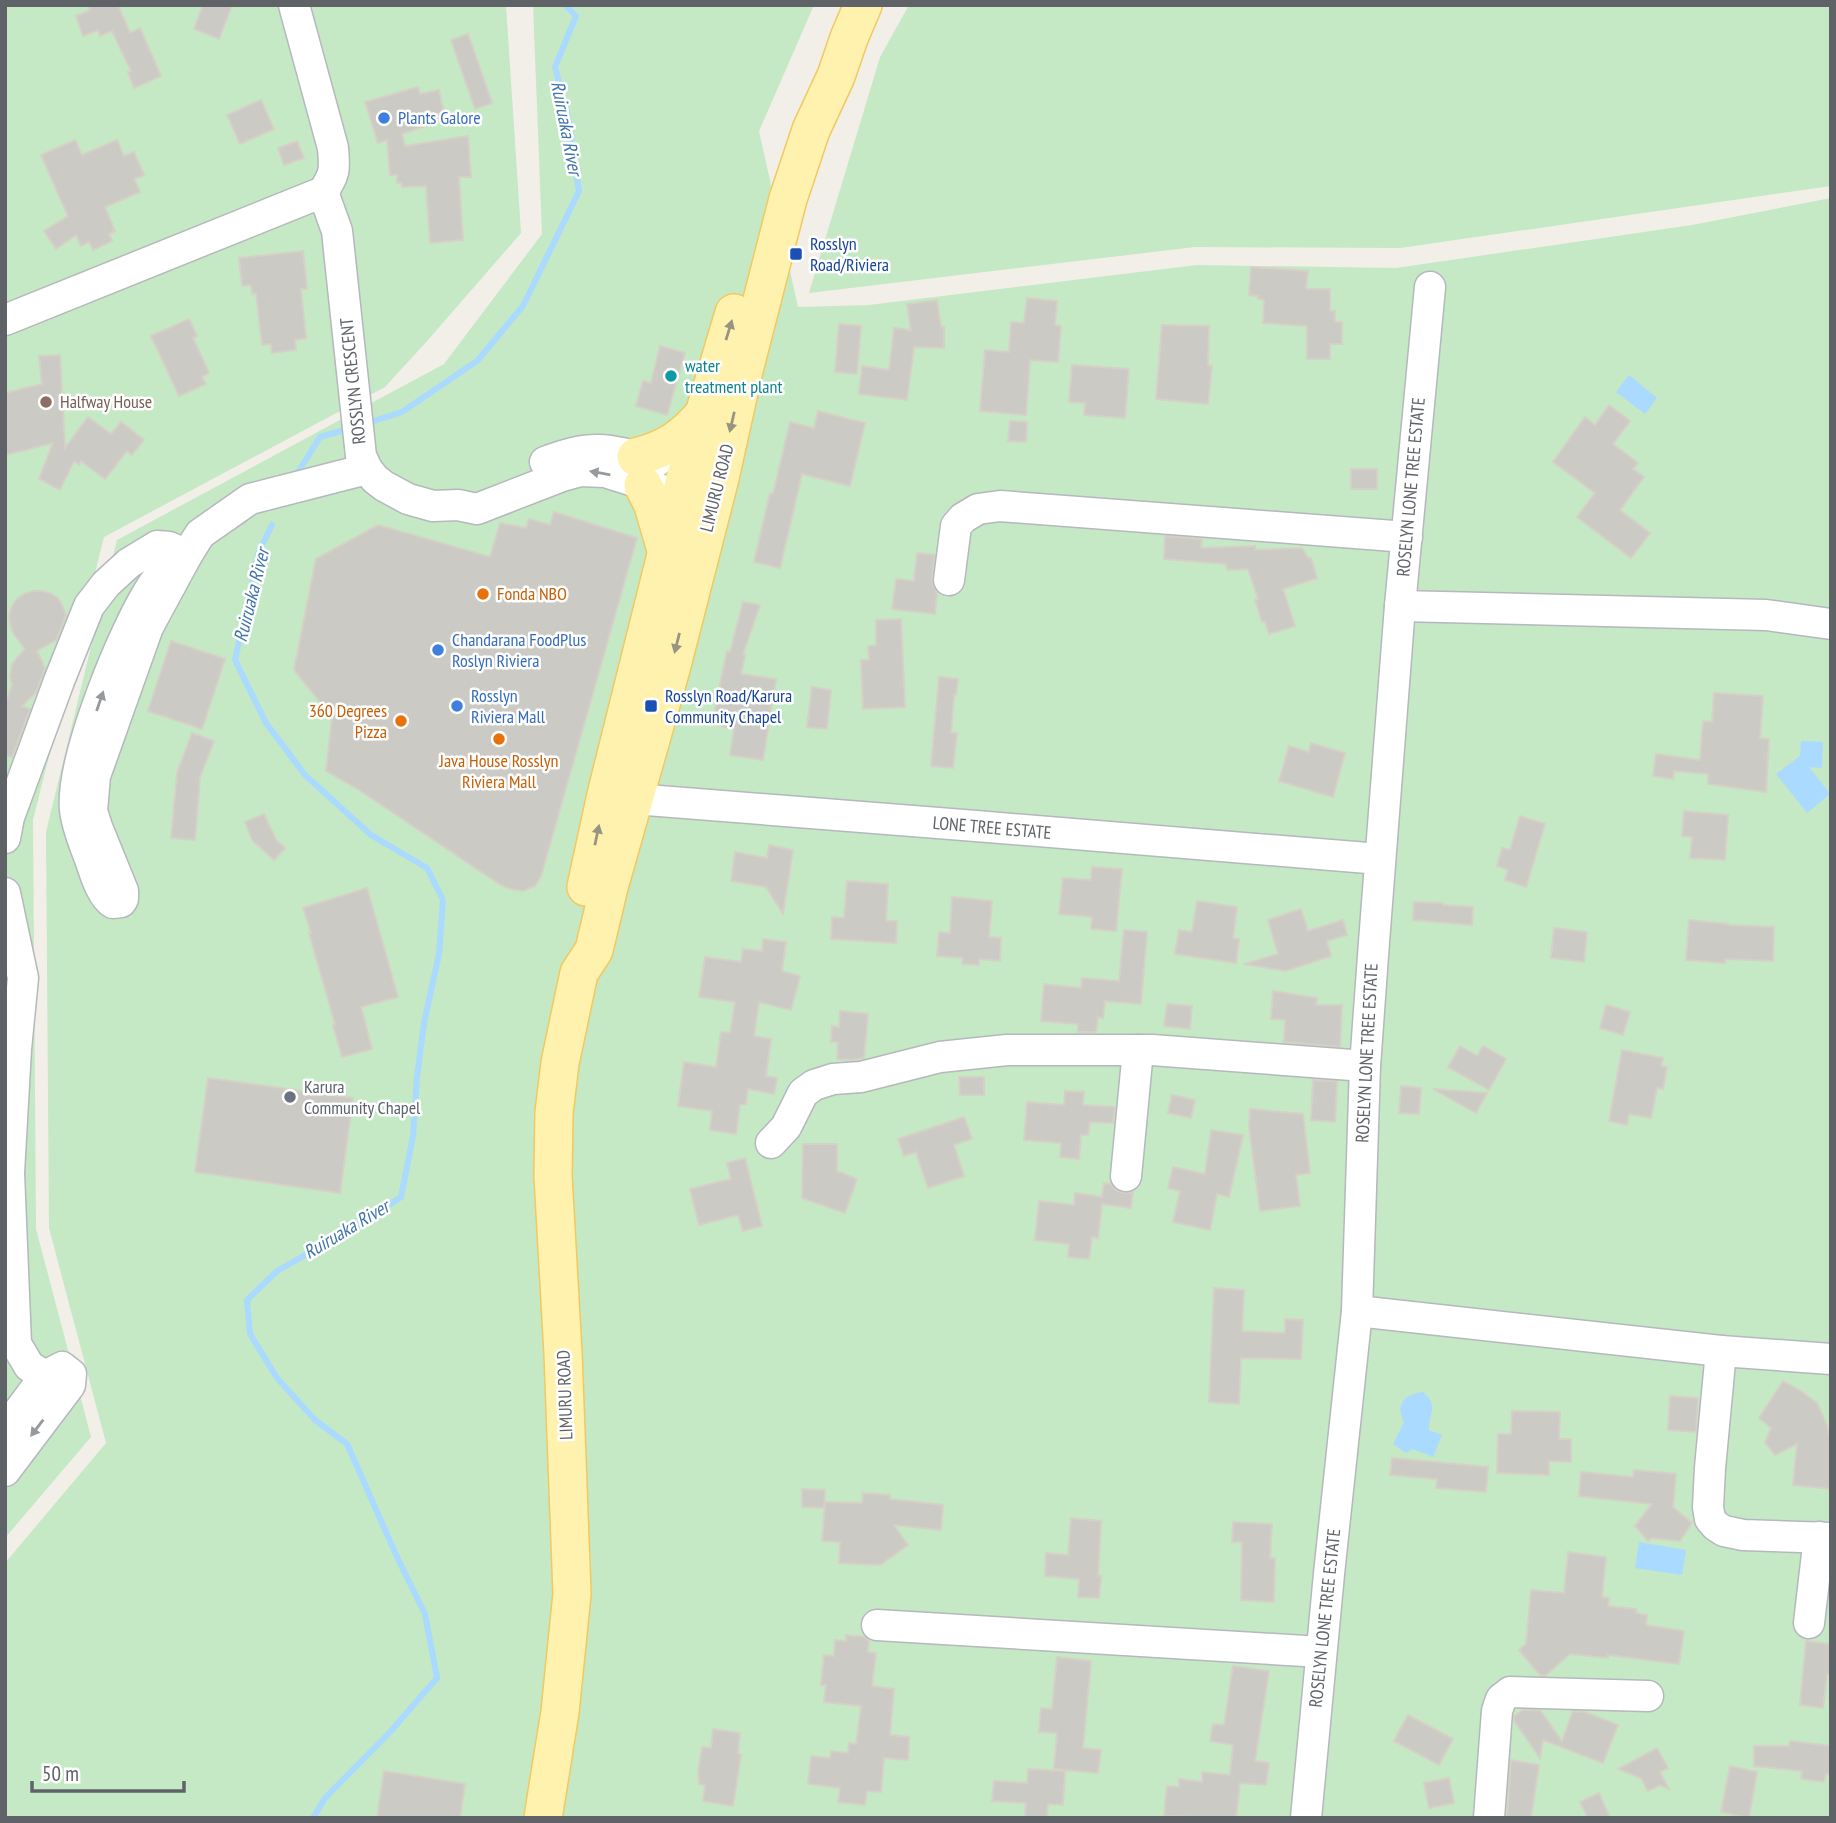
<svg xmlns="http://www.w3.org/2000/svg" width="1836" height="1823" font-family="'PT Sans Narrow',sans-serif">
<rect width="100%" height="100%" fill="#f1efe8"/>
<!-- green -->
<g fill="#c5e8c5">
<polygon points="5,5 506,5 521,233 428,340 385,387 104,537 33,820 36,1229 91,1437 5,1538"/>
<polygon points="533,5 814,5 759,131 798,307 869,305 1197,265 1396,268 1692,225 1831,198 1831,1818 5,1818 5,1563 106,1443 49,1228 46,832 117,540 444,364 542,234"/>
<polygon points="909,5 1831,5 1831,186 1400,248 1195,247 809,293 880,57"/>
</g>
<!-- water -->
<g fill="#aadaff">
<polygon points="1629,375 1657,398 1645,414 1616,392"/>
<polygon points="1801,741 1823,742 1822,768 1809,767 1830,794 1807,813 1776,774 1800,756"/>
<path d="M 1423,1392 C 1439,1405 1429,1414 1429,1430 L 1442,1435 L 1433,1457 L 1413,1449 L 1406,1453 L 1393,1444 L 1404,1422 C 1395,1403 1404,1395 1423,1392 Z"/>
<polygon points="1639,1542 1686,1550 1682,1575 1635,1568"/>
</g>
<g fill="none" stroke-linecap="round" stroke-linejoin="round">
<!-- stream -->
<g stroke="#aadaff" stroke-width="6">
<polyline points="374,421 402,412 477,361 523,306 579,191 567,112 555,67 576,16 565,5"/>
<polyline points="295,477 320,437 341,431"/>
<polyline points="272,525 259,551 235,660 266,723 305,775 371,835 427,868 443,900 439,954 424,1023 417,1077 413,1136 401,1197 363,1222 277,1271 247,1300 250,1334 277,1378 315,1420 347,1444 397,1557 425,1614 437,1678 390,1732 325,1798 313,1818"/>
</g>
</g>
<!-- building -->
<g fill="#cccac5" stroke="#d6d1c6" stroke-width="2">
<polygon points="88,5 118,5 130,33 140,28 161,76 134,88 128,72 131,71 112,31 100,36 98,30 83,36 76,16 90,10"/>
<polygon points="203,5 232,5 219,39 194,29"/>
<polygon points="468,34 492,103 475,109 451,40"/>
<polygon points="418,87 420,94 439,90 445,119 402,134 405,146 468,136 471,177 459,177 463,240 430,243 426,186 402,187 402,183 397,183 397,175 390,175 387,140 378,143 365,102"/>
<polygon points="261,100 274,129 240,144 227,115"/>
<polygon points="75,140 82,155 117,140 124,156 134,152 144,175 134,179 140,192 105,207 115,231 109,234 112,241 93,250 89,242 81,246 76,235 56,249 44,231 68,216 41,155"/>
<polygon points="297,141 304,158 284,165 278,148"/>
<polygon points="303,251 307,289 301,289 306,338 295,340 296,350 272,353 271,344 262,345 256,293 252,294 251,285 242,286 239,258"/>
<polygon points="1251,267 1308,271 1306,289 1330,289 1330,311 1335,311 1335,322 1342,322 1342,344 1330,344 1330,359 1307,359 1307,326 1263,323 1264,300 1258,299 1258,296 1249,295"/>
<polygon points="1027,298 1057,301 1055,325 1061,326 1058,362 1030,360 1026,415 980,411 985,350 1009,352 1011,322 1024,323"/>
<polygon points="937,300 941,327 944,327 944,348 914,347 907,400 859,394 862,366 889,370 894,328 911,330 907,304"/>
<polygon points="189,319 197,336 193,338 209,373 202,377 206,384 179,396 151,336"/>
<polygon points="839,324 861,326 857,374 835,372"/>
<polygon points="1162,325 1209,326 1208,365 1212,366 1208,404 1156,399"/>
<polygon points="660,346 685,353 667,415 636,406 643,381 651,383"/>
<polygon points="60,355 65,448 88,417 111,434 121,422 144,440 132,455 127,451 105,479 81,461 79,465 74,461 60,490 39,479 53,443 5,455 5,393 42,384 39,356"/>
<polygon points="1072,365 1129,369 1125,418 1084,415 1085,403 1069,402"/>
<polygon points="1609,405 1630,421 1613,444 1638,463 1633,469 1644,477 1620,510 1650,533 1631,558 1577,517 1595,493 1553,462 1585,417 1595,425"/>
<polygon points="818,411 865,423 850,486 802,474 780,568 754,562 770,493 773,494 790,422 814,428"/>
<polygon points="1010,421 1027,422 1026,442 1008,441"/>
<rect x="1351" y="469" width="26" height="20"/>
<polygon points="554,512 637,538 541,876 535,886 523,891 511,889 501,885 359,790 326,771 332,717 294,670 316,559 378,525 490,557 500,523 526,528 529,519 550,525"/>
<polygon points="1165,536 1202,539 1201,548 1255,546 1255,550 1302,548 1308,558 1311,558 1317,578 1283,589 1295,626 1269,634 1265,621 1262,622 1255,600 1258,599 1248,569 1227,570 1226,564 1164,559"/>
<polygon points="917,553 935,555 932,578 933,586 937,593 935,614 892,609 896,579 914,581"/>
<polygon points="33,591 42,591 50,593 58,598 63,607 66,616 56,640 37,651 45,668 36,692 22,706 30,709 12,757 5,755 5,700 7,700 12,685 10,677 12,664 25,649 13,633 10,624 9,615 12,606 17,599 24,594"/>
<polygon points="743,602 760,605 743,654 745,655 741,674 776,679 763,760 730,755 734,729 712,724 727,651 730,652"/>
<polygon points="901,619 905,707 863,709 861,660 869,660 868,646 876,645 876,620"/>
<polygon points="171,641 225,659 202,729 148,711"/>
<polygon points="939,677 958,679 956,695 954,695 951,733 957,733 953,768 931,766"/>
<polygon points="812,687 831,690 827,729 807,727"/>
<polygon points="1714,693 1763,696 1760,738 1769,739 1766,792 1708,784 1708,774 1674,771 1673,779 1653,776 1656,754 1700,760 1703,721 1712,722"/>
<polygon points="192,733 214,741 200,777 195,840 171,838 177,773"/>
<polygon points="1311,743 1345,753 1333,797 1279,781 1289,746 1309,752"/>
<polygon points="1684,811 1728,815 1725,860 1690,858 1692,837 1682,836"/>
<polygon points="264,814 276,840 285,848 274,860 252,840 245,822"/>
<polygon points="1520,816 1545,824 1526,887 1505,880 1508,870 1497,866 1502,848 1510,850"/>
<polygon points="769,845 793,850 783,914 766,887 731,881 735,852 767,858"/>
<polygon points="1092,867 1122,869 1116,931 1091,929 1092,917 1059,914 1063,878 1091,880"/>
<polygon points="847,881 888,884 886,921 897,921 896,943 831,939 832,917 844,918"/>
<polygon points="367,888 398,997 361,1007 372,1049 342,1057 333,1025 335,1024 309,933 311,933 303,908"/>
<polygon points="952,897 992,901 989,937 1001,938 1000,961 979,959 979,965 962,964 963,958 937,956 939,932 950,933"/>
<polygon points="1197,901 1237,907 1233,938 1239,939 1236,963 1175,954 1179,930 1192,932"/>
<polygon points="1414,902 1443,903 1443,905 1473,907 1472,925 1413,920"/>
<polygon points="1301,909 1308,931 1343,920 1347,935 1327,941 1331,956 1286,971 1244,964 1278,954 1268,920"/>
<polygon points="1689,920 1728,924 1728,925 1774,927 1773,961 1725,959 1725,963 1686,960"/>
<polygon points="1554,928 1587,932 1584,962 1551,958"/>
<polygon points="1124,930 1147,932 1141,1004 1105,1001 1103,1018 1098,1017 1096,1032 1078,1032 1078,1024 1041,1021 1044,984 1081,988 1082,978 1119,981"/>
<polygon points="763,939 786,942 782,971 800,976 791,1010 759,1002 754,1036 771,1039 766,1076 777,1078 774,1094 748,1089 746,1104 740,1105 736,1134 710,1130 712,1111 678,1106 684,1062 716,1067 721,1032 730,1033 735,1002 699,997 705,957 741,962 743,949 762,951"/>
<polygon points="1273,991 1317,998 1316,1005 1342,1005 1340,1047 1284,1042 1285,1020 1271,1019"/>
<polygon points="1167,1004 1192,1006 1190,1029 1164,1026"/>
<polygon points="1606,1005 1630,1012 1623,1035 1600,1028"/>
<polygon points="840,1011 868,1014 864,1058 852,1060 837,1059 838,1042 831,1042 832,1026 839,1027"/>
<polygon points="1460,1046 1477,1056 1483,1046 1506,1059 1489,1090 1448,1067"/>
<polygon points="1622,1050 1663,1058 1661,1066 1667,1067 1663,1089 1657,1088 1651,1118 1629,1114 1627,1125 1609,1121"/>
<polygon points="959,1077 984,1077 984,1095 960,1095"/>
<polygon points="208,1078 353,1098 340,1193 195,1172"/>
<polygon points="1313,1080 1337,1081 1335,1122 1311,1120"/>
<polygon points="1401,1086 1421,1088 1419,1114 1399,1113"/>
<polygon points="1433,1089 1487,1093 1476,1113"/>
<polygon points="1065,1091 1084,1092 1083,1105 1115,1107 1113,1123 1090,1122 1088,1135 1081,1135 1079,1159 1060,1157 1061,1143 1024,1140 1027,1102 1064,1105"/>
<polygon points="1172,1095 1195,1100 1191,1118 1168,1113"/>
<polygon points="1250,1109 1303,1114 1310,1173 1296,1175 1300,1206 1260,1211 1249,1127"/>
<polygon points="964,1117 972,1139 954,1145 964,1176 928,1188 916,1152 904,1156 898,1139"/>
<polygon points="1211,1130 1243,1135 1229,1197 1217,1194 1210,1230 1173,1222 1180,1191 1168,1188 1173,1167 1205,1174"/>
<polygon points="803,1144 837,1144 837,1171 857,1179 845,1213 802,1198"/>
<polygon points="745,1158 762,1226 743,1231 738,1215 699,1225 690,1189 731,1179 727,1163"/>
<polygon points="1104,1183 1111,1184 1115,1190 1124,1193 1133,1192 1131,1208 1102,1204 1098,1238 1092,1237 1089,1259 1068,1257 1069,1244 1035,1240 1039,1201 1074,1205 1075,1193 1102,1197"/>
<polygon points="1214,1288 1244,1290 1242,1331 1285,1333 1285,1319 1303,1320 1301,1359 1241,1358 1239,1404 1209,1402"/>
<polygon points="1783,1381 1801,1391 1817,1403 1827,1425 1831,1441 1831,1489 1793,1485 1797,1444 1775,1455 1765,1442 1771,1428 1759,1418"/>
<polygon points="1670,1396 1698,1398 1696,1432 1668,1430"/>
<polygon points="1512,1411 1560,1412 1559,1439 1571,1439 1571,1462 1549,1461 1549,1475 1497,1473 1498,1434 1511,1434"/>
<polygon points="1392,1458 1488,1467 1486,1492 1436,1488 1437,1479 1390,1475"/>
<polygon points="1634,1470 1676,1474 1673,1507 1692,1523 1680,1541 1652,1538 1648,1541 1635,1526 1652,1504 1579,1496 1581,1472 1633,1477"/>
<polygon points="802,1489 825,1490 824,1508 802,1507"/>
<polygon points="863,1493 890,1495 890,1499 943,1505 941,1530 894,1525 908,1545 880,1565 839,1563 840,1542 822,1541 825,1502 862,1503"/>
<polygon points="1071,1518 1101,1521 1098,1576 1101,1576 1099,1598 1078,1597 1079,1579 1045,1576 1046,1553 1068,1555"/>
<polygon points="1233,1522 1272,1524 1270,1558 1275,1558 1274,1602 1241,1600 1242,1542 1232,1542"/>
<polygon points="1568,1552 1606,1557 1602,1597 1609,1598 1608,1606 1636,1609 1636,1613 1647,1615 1646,1625 1684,1631 1679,1664 1608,1655 1608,1658 1570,1654 1545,1676 1540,1675 1519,1650 1526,1644 1531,1590 1564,1593"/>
<polygon points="846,1635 865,1637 869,1640 868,1652 876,1653 872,1686 894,1689 890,1735 909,1737 908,1760 884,1758 881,1792 867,1791 865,1805 838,1802 840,1788 808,1784 811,1756 830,1758 831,1751 848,1753 849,1743 856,1744 861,1706 824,1702 826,1685 821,1685 824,1655 834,1656 835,1640 846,1641"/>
<polygon points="1806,1641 1831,1644 1831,1675 1827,1674 1823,1708 1800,1705"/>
<polygon points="1057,1657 1091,1661 1083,1748 1101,1750 1098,1773 1054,1769 1057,1733 1039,1732 1041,1708 1052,1709"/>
<polygon points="1233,1666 1269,1671 1255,1761 1269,1763 1266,1785 1240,1783 1236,1818 1164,1816 1167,1786 1179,1787 1179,1779 1202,1782 1202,1772 1230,1775 1233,1745 1210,1741 1213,1724 1224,1725"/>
<polygon points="1523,1710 1540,1710 1562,1741 1573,1711 1585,1712 1618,1725 1603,1763 1543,1740 1540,1758 1514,1721 1514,1716"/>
<polygon points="1408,1715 1453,1739 1439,1765 1394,1741"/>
<polygon points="713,1729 740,1733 738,1753 741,1755 733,1806 703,1801 705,1785 699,1784 698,1772 702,1747 711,1748"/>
<polygon points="1790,1741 1831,1746 1831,1774 1826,1774 1824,1782 1801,1779 1802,1771 1754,1766 1754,1746 1789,1746"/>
<polygon points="1657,1748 1668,1768 1660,1772 1669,1789 1660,1785 1648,1791 1641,1778 1618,1769"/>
<polygon points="1511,1760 1539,1765 1531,1818 1507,1818"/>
<polygon points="1730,1766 1757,1772 1749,1818 1721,1812"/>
<polygon points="1028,1769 1065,1771 1063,1805 1048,1804 1047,1818 1025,1818 1026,1803 992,1801 994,1781 1027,1783"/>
<polygon points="384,1771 465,1784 460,1818 377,1818"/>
<polygon points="1449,1778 1454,1803 1429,1808 1424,1783"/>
<polygon points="1599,1793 1610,1818 1588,1818 1580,1802"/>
</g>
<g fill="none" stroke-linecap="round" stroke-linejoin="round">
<defs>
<g id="minor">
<polyline points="323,192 337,231 361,456 367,469 375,479 384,486 408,499 433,506 458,505 477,509 562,476 580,471 605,472 665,491"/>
<path d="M 5,320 L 323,192 C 335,174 335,170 333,148 L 294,5"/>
<path d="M 545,462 C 592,443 609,449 656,462"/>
<path d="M 187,555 C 176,563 162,572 154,583 C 125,625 70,760 75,810 C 77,828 85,845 91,862 C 95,874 102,897 113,903 L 121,902 L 123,899 L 123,891 L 97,827 L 92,811 L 95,776 L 148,627 L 187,555 L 200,534 L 250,499 L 367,469"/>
<polyline points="949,580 956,526 963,518 978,509 1000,506 1407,537"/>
<polyline points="1400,606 1766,615 1831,624"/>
<path d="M 613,796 L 634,799 C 883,817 1131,840 1380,859"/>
<polyline points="5,838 9,817 59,681 89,606 106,584 129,563 157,546 169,547 187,555"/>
<polyline points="5,893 23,978 16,1049 9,1173 16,1344 29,1366 45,1376"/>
<polyline points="771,1143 786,1127 803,1093 814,1085 833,1079 861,1077 940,1057 1007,1050 1152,1050 1365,1066"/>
<polyline points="1126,1176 1138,1050"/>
<polyline points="1357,1311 1721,1351 1831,1359"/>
<polyline points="1721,1351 1710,1468 1708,1507 1710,1519 1716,1526 1724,1531 1743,1535 1831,1538"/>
<polyline points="5,1430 45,1376 62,1367 71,1374 70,1385 5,1471"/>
<polyline points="1809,1623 1819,1537"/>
<polyline points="877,1625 1321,1652"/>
<polyline points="1306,1818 1329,1574 1357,1311 1365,1066 1374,942 1400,606 1430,287"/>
<polyline points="1489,1818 1497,1711 1501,1699 1510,1692 1648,1696"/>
</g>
<g id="major">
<path d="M 636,457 C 667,449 683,438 704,414"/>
<polyline points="643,485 653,505 666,550"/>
<polyline points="586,887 606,795 687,471 734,313"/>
<polyline points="543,1818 560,1712 572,1594 563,1353 553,1176 554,1113 560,1063 579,973 594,950 609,887 671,669 720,478 743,374 788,199 811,130 836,76 849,38 863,5"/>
</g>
</defs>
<!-- minor casing -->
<use href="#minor" stroke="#b5b8bc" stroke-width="33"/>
<!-- major casing -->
<use href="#major" stroke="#f2c960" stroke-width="40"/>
<!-- minor -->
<use href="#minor" stroke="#fff" stroke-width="30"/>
<!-- major -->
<use href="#major" stroke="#fff2af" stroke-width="37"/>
</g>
<!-- one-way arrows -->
<defs><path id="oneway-solid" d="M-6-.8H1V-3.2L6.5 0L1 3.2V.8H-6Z" transform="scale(1.75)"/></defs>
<g fill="#979581">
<use href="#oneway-solid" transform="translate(729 330) rotate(-73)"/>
<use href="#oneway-solid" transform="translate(732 422) rotate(103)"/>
<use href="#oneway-solid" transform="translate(677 643) rotate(104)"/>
<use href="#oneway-solid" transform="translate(597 835) rotate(-78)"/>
</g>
<g fill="#979a9d">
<use href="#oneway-solid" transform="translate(600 473) rotate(-170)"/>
<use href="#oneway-solid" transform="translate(100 701) rotate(-71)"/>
<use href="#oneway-solid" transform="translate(37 1428) rotate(127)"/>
</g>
<!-- markers -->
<g fill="#3f7fe0" stroke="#fff" stroke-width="2.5">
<circle cx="384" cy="118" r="7"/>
<circle cx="438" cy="650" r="7"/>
<circle cx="457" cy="706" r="7"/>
</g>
<g fill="#1a4fb4" stroke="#fff" stroke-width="2.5">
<rect x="789" y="247" width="14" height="14" rx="3.5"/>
<rect x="644" y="699" width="14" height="14" rx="3.5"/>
</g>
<circle fill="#0f9aa8" stroke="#fff" stroke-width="2.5" cx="671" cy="376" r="7"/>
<circle fill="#8d6e63" stroke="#fff" stroke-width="2.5" cx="46" cy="402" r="7"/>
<g fill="#e8710a" stroke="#fff" stroke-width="2.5">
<circle cx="483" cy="594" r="7"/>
<circle cx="401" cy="721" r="7"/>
<circle cx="499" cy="739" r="7"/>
</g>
<circle fill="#6b7280" stroke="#fff" stroke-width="2.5" cx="290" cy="1097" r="7"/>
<g text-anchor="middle" stroke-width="5" stroke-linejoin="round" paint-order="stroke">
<!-- shop labels -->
<g font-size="18" fill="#366cbe" stroke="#fff" text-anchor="start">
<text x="398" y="124">Plants Galore</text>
<text x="452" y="646">Chandarana FoodPlus<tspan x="452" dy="21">Roslyn Riviera</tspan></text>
<text x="471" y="702">Rosslyn<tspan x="471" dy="21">Riviera Mall</tspan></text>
</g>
<!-- transit labels -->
<g font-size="18" fill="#164399" stroke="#fff" text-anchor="start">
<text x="810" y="250">Rosslyn<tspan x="810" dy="21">Road/Riviera</tspan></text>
<text x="665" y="702">Rosslyn Road/Karura<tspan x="665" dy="21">Community Chapel</tspan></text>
</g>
<!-- culture labels -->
<g font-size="18" fill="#0d838f" stroke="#fff" text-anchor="start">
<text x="685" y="372">water<tspan x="685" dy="21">treatment plant</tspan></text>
</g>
<!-- street labels -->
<g font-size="18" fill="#5f6368" stroke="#fff">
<text transform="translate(353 381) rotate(-96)" y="6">ROSSLYN CRESCENT</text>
<text transform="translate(1411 487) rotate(-85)" y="6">ROSELYN LONE TREE ESTATE</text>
<text transform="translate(717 488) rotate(-76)" y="6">LIMURU ROAD</text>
<text transform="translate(992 828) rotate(5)" y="6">LONE TREE ESTATE</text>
<text transform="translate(1367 1053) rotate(-87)" y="6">ROSELYN LONE TREE ESTATE</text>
<text transform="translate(565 1395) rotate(-92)" y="6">LIMURU ROAD</text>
<text transform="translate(1325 1618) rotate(-84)" y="6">ROSELYN LONE TREE ESTATE</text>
</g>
<!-- education labels -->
<g font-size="18" fill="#785e54" stroke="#fff" text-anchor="start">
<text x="60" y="408">Halfway House</text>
</g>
<!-- food labels -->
<g font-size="18" fill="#c56008" stroke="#fff" text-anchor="start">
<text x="497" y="600">Fonda NBO</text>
<text x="387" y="717" text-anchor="end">360 Degrees<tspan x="387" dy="21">Pizza</tspan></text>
<text x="499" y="767" text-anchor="middle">Java House Rosslyn<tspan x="499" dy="21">Riviera Mall</tspan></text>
</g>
<!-- worship labels -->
<g font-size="18" fill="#5b616d" stroke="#fff" text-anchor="start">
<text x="304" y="1093">Karura<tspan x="304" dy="21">Community Chapel</tspan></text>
</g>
<!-- water labels -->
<g font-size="19" font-style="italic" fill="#4174aa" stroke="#fff">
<text transform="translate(567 128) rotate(79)" y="7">Ruiruaka River</text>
<text transform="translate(251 595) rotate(-76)" y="7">Ruiruaka River</text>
<text transform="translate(346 1229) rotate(-31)" y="7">Ruiruaka River</text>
</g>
</g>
<!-- border -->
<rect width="1836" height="1823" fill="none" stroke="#5f6368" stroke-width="14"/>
<!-- scale -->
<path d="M32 1781v10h152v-10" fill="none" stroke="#5f6368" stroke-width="3.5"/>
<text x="42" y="1781" font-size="21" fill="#5f6368" stroke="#ffffff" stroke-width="5" paint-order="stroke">50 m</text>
</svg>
